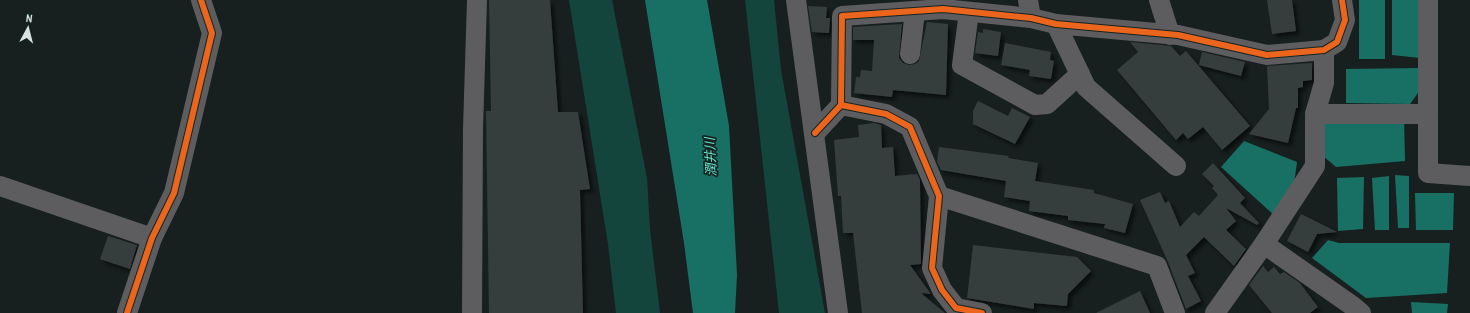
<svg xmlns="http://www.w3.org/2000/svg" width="1470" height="313" font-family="'Archivo Narrow','Noto Sans JP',sans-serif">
<defs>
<filter id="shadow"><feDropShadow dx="3.5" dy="3.5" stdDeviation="2" flood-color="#0009"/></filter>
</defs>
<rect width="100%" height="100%" fill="#18201f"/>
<!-- green -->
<g fill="#13453d">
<polygon points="569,0 612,0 647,178 650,229 660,313 616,313 608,244"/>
<polygon points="745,0 774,0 781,70 825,313 779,313"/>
</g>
<!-- water -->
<g fill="#177063">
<polygon points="645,0 707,0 729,126 737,275 735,313 693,313 684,243"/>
<rect x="1359" y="0" width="26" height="59"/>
<polygon points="1392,0 1420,0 1420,58 1392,55"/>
<polygon points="1420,68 1418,93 1410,104 1346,103 1346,69"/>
<polygon points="1404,117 1405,161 1336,167 1322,155 1322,119"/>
<polygon points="1244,141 1297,162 1293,191 1276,217 1221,167"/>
<polygon points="1395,175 1409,176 1409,228 1398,228"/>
<polygon points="1389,176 1389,230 1375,230 1372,178"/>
<polygon points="1364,177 1363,229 1338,231 1337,178"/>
<polygon points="1415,193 1454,193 1453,230 1416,230"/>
<polygon points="1328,240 1339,243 1450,243 1447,293 1366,298 1312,258"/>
<polygon points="1411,302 1448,304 1447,313 1412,313"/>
</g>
<!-- building -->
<g fill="#363d3c" filter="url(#shadow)">
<polygon points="489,0 550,0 558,112 578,112 590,189 580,190 583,313 489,313 486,111 491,111"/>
<polygon points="1267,0 1292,0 1296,31 1272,34"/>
<polygon points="808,6 827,7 826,18 830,18 829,33 812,32"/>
<polygon points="927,22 948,24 946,95 893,90 892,97 854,93 856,77 860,77 861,70 872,71 874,40 853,40 853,27 902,24 899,58 903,63 909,65 915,64 919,61"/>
<polygon points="983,29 1001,32 998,56 975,53 978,32 983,33"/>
<polygon points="1130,42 1171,46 1180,56 1186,51 1250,126 1222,150 1203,127 1188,139 1183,133 1176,140 1117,70 1138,52"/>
<polygon points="1005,43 1051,52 1050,60 1054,61 1051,79 1029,76 1030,70 1001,65"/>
<polygon points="1202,52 1245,62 1241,76 1199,65"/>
<polygon points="1312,63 1312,80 1303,81 1303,87 1298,88 1298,108 1296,108 1288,143 1249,134 1269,109 1267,66"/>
<polygon points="978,101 1008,116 1012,108 1030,117 1015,144 973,124 973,111"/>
<polygon points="874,123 881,125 882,148 893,147 895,176 917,174 920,180 921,264 910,265 931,294 921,293 945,313 862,313 853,233 843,233 841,196 838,196 834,140 859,137 858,125"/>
<polygon points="939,147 1009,156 1008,158 1038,163 1035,181 1094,190 1094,193 1133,204 1125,233 1104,228 1105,224 1068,220 1068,216 1029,211 1030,201 1004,197 1006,181 941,170 937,162"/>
<polygon points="1213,163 1245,198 1240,203 1259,223 1257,225 1226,208 1236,221 1226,230 1246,249 1234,266 1204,237 1186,255 1195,273 1188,276 1201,301 1186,309 1168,262 1140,200 1160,192 1165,203 1169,201 1180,227 1194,212 1199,216 1218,195 1212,188 1214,186 1202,174"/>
<polygon points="1301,214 1337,232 1317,234 1308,252 1287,241"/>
<polygon points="108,236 137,245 130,269 100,259"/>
<polygon points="973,245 1077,257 1091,271 1068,294 1067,306 1034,303 1034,309 967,298"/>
<polygon points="1263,266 1268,272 1274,267 1280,274 1284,272 1300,283 1318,307 1310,313 1272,313 1249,285"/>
<polygon points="1140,291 1150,313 1096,313"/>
</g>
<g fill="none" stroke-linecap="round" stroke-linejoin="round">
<!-- minor -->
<g stroke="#5d5d5f" stroke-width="20">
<polyline points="796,0 838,313"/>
<polyline points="1028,0 1031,18"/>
<polyline points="1159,0 1170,35"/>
<polyline points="1428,0 1428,173 1470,176"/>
<polyline points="969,12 962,65 1035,105 1047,104 1080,74"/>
<polyline points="1056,24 1086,87 1176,166"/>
<polyline points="1324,50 1324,83 1315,114 1428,114"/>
<polyline points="910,54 915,11"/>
<polyline points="841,105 842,16 943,9 1031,18 1056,24 1178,35 1267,55 1324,50 1337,42 1345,20 1342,0"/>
<polyline points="815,133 841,105 886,114 910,127 939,196 932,268 942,290 956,308 982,313"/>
<polyline points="0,186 152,238"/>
<polyline points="939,196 1157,266 1175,313"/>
<polyline points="1264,244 1354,307 1361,313"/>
<polyline points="127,313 152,238 174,193 212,33 201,0"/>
<polyline points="472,313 473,129 477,0"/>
<polyline points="1215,313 1264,244 1315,166 1315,114"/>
</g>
<defs>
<g id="cycleway">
<polyline points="841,105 842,16 943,9 1031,18 1056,24 1178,35 1267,55 1324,50 1337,42 1345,20 1342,0"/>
<polyline points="815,133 841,105 886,114 910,127 939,196 932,268 942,290 956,308 982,313"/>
<polyline points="127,313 152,238 174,193 212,33 201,0"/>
</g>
</defs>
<!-- cycleway casing -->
<use href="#cycleway" stroke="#142421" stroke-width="8"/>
<!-- cycleway -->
<use href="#cycleway" stroke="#eb651d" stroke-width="6"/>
</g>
<g text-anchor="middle" stroke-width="3.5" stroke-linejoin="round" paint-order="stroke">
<!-- water labels -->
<g font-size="13" font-style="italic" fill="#68e6d0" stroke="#142421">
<text transform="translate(710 157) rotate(-93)" y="5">潤井川</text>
</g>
</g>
<!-- north arrow -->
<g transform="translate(28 28) rotate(7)" stroke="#142421" stroke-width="3" paint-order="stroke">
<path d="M0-3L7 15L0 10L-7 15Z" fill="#d9e3e0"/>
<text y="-6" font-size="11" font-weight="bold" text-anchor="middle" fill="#d9e3e0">N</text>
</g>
</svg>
